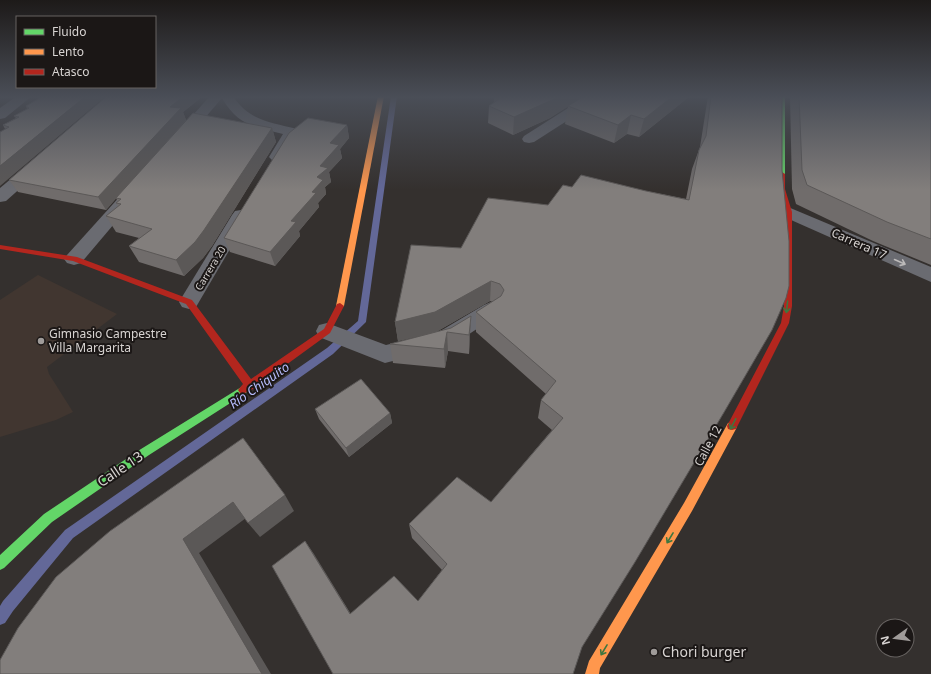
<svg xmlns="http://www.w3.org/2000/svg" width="931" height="674" font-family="'Noto Sans',sans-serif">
<rect width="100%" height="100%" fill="#34302e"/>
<!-- built -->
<polygon fill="#413630" points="38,275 117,314 47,367 49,374 73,412 56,420 0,437 0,300"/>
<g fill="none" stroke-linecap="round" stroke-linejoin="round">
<!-- stream -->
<polygon fill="#636898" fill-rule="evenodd" points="391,96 397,96 366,322 333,354 73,538 13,611 5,623 0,625 0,606 3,601 65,530 327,348 358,321"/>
<!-- street -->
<g fill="#6a6b71" fill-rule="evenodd">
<polygon points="17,96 32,96 5,118 0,119 0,108"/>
<path d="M 210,96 L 233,96 C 249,121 271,122 297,129 L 299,132 L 282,160 L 277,162 L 272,160 L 269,157 L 283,134 C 255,127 238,126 222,98 L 186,140 L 181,141 L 176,140 L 174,137 L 176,134 Z"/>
<polygon points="587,96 603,96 601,99 534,142 529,143 524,142 522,139 524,136"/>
<polygon points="36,161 42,163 44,166 42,169 6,201 0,202 0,188 30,163"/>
<polygon points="128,193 134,194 136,198 81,263 74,265 67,263 64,259 67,255 122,194"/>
<polygon points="788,207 931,267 931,282 782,216 779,212 782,208"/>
<polygon points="241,210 247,211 250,215 196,307 189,309 182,307 179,302 182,297 232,215 235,211"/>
<polygon points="491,302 498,305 501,310 498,315 451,346 385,363 319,337 316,331 319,325 327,323 386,345 437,333 484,305"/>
</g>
<!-- fast -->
<g fill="#63d668" fill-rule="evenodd">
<polygon points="779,96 785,96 785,174 782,176 779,174"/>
<polygon points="243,386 246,387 248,390 246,393 149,455 52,522 4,568 0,570 0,555 44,514 141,449"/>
</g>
<!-- slow -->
<g fill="#ff974d" fill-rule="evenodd">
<polygon points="378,96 384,96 344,306 340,309 336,306"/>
<polygon points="732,422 736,423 737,426 736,429 692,511 600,668 599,674 585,674 589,661 684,503 728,423"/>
</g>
<!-- jam -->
<g fill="#b3261e" fill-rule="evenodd">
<polygon points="782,172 785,174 785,189 792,212 792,306 789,323 736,429 732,430 728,429 727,426 781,323 784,306 784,212 779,189 779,174"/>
<polygon points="0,245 77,257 192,300 251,379 324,329 337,304 340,303 344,306 330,333 253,389 243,394 240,393 238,390 243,384 186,304 73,261 0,249"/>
</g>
</g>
<!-- wall -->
<g fill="#706c6b">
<polygon points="106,96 5,129 3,125 16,118 14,116 27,109 26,106"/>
<polygon points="107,96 203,96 183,112 186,120 272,128 276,142 212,246 203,258 184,276 139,262 129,246 139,238 116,232 106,216 118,206 116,203 118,202 116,198 106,210 18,192 9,180"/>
<polygon points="494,96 690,96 639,137 627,134 614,143 565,124 568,106 550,118 513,135 488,123 489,106 494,102"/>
<polygon points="708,96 782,96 582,647 333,674 305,541 350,613 418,601 442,570 412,538 409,524 491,502 552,430 538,418 541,400 546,394 476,332 476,312 493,302 490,301 436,332 398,341 395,322 461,248 548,205 572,187 646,191 686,199 692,169 700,147"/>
<polygon points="790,96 931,96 931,265 873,241 796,204 792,189"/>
<polygon points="347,125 349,138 340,149 342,158 329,172 331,182 325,187 326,194 318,203 319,207 299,231 300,236 275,266 230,252 224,238"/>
<polygon points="451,328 470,335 469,354 448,351 445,368 393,363 390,344"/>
<polygon points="315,409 390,413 392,423 349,457 319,419"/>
</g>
<!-- shaded-wall -->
<g fill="#5b5857">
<polygon points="86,96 106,96 0,186 0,166"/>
<polygon points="184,96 203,96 183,112 186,120 106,210 98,197 170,107"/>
<polygon points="559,96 585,96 550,118 513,135 514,117"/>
<polygon points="673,96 690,96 639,137 644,119"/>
<polygon points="631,115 627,134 614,143 618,125"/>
<polygon points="347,125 349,138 340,149 342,158 329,172 331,182 325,187 326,194 318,203 319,207 299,231 300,236 275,266 270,252 312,192 317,177 320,166 330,143"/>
<polygon points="272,128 276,142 212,246 203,258 184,276 176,260"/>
<polygon points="491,281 490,301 436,332 398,341 395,322"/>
<polygon points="471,316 469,354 469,335"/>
<polygon points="447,332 448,351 445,368 444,349"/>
<polygon points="390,413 392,423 349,457 346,448"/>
<polygon points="285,495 294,511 260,537 248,523"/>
<polygon points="233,502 246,518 199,553 271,674 262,674 183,539"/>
<polygon points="305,541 314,554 357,624 350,614"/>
</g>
<!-- building -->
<g fill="#827e7c" stroke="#5b5857">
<polygon points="43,96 86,96 0,166 0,132 9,127 3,125 19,117 14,116 29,108 26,106"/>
<polygon points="107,96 184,96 170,107 181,108 98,197 9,180"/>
<polygon points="494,96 559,96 552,100 514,117 489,106 499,99"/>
<polygon points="584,96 673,96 644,119 631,115 618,125 568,106"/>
<polygon points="711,96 782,96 782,170 789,241 789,286 786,298 772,330 723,414 635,562 582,647 573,674 333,674 272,566 305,541 350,614 394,576 418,601 447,564 409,524 457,477 491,502 563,418 541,400 556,381 476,312 501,296 504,290 500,284 491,281 435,312 395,322 411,245 461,248 488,198 548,205 563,185 572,187 581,175 646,191 689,200 699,150 706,136"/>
<polygon points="799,96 931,96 931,239 887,222 807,185 802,170"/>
<polygon points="193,113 272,128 204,230 195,242 176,260 129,246 152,229 106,216 121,204 116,203 121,199 116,198"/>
<polygon points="308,118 347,125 330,143 339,145 320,166 328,168 317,177 323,180 312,192 316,193 291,221 296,222 270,252 224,238 289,133"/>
<polygon points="471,316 469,335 447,332 444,349 390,344 451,328"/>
<polygon points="361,379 390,413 346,448 315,409"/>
<polygon points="243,438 285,495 248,523 233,502 183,539 262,674 0,674 0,660 18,628 56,577 110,531"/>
</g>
<!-- one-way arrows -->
<defs><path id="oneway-shaft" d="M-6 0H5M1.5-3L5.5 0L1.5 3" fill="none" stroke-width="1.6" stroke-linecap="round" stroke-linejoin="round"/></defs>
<use stroke="#bcbaba" href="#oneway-shaft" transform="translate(900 262) rotate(24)"/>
<g stroke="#3f763f">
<use href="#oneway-shaft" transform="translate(787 307) rotate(96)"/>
<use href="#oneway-shaft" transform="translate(733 424) rotate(118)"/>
<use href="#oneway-shaft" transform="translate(670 538) rotate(121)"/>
<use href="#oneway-shaft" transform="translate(604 650) rotate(121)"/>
</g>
<!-- sky -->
<linearGradient id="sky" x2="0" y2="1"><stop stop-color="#1d1a19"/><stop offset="0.51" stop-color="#4a4e57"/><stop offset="1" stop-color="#4a4e57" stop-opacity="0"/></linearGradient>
<rect width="931" height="190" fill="url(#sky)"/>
<!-- markers -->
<g fill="#9f9b99" stroke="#1b1716" stroke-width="1.5">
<circle cx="41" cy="341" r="4"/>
<circle cx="654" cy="652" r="4"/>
</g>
<g text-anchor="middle" stroke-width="4" stroke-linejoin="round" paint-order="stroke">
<!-- far-street labels -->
<g font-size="10" fill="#d8d4d2" stroke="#1b1716">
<text transform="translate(210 268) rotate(-59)" y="4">Carrera 20</text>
</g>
<!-- street labels -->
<g font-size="12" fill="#d8d4d2" stroke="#1b1716">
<text transform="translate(859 244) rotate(24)" y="4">Carrera 17</text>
<text transform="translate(708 446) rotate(-62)" y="4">Calle 12</text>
</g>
<!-- poi labels -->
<g font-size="12" fill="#d8d4d2" stroke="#1b1716" text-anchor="start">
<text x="49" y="338">Gimnasio Campestre<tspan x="49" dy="14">Villa Margarita</tspan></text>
</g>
<!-- water labels -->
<g font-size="13" font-style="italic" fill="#b5bbfb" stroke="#1b1716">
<text transform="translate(259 385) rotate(-35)" y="5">Río Chiquito</text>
</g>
<!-- near-street labels -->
<g font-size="14" fill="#d8d4d2" stroke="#1b1716">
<text transform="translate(120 469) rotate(-34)" y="5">Calle 13</text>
</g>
<!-- near-poi labels -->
<g font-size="14" fill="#d8d4d2" stroke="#1b1716" text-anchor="start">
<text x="662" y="657">Chori burger</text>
</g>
</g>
<!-- legend -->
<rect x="16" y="16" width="140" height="72" fill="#1b1716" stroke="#676361"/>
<rect x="24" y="29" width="20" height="6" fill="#63d668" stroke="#676361"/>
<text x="52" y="36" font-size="12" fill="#d8d4d2">Fluido</text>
<rect x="24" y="49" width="20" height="6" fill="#ff974d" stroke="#676361"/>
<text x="52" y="56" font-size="12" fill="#d8d4d2">Lento</text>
<rect x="24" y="69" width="20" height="6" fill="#b3261e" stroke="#676361"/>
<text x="52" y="76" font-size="12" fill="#d8d4d2">Atasco</text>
<!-- north arrow -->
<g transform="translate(895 638) rotate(256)"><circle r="19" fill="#1b1716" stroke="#676361"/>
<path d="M0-3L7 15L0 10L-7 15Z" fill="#9f9b99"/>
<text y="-6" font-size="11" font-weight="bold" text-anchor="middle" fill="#d8d4d2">N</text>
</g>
</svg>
